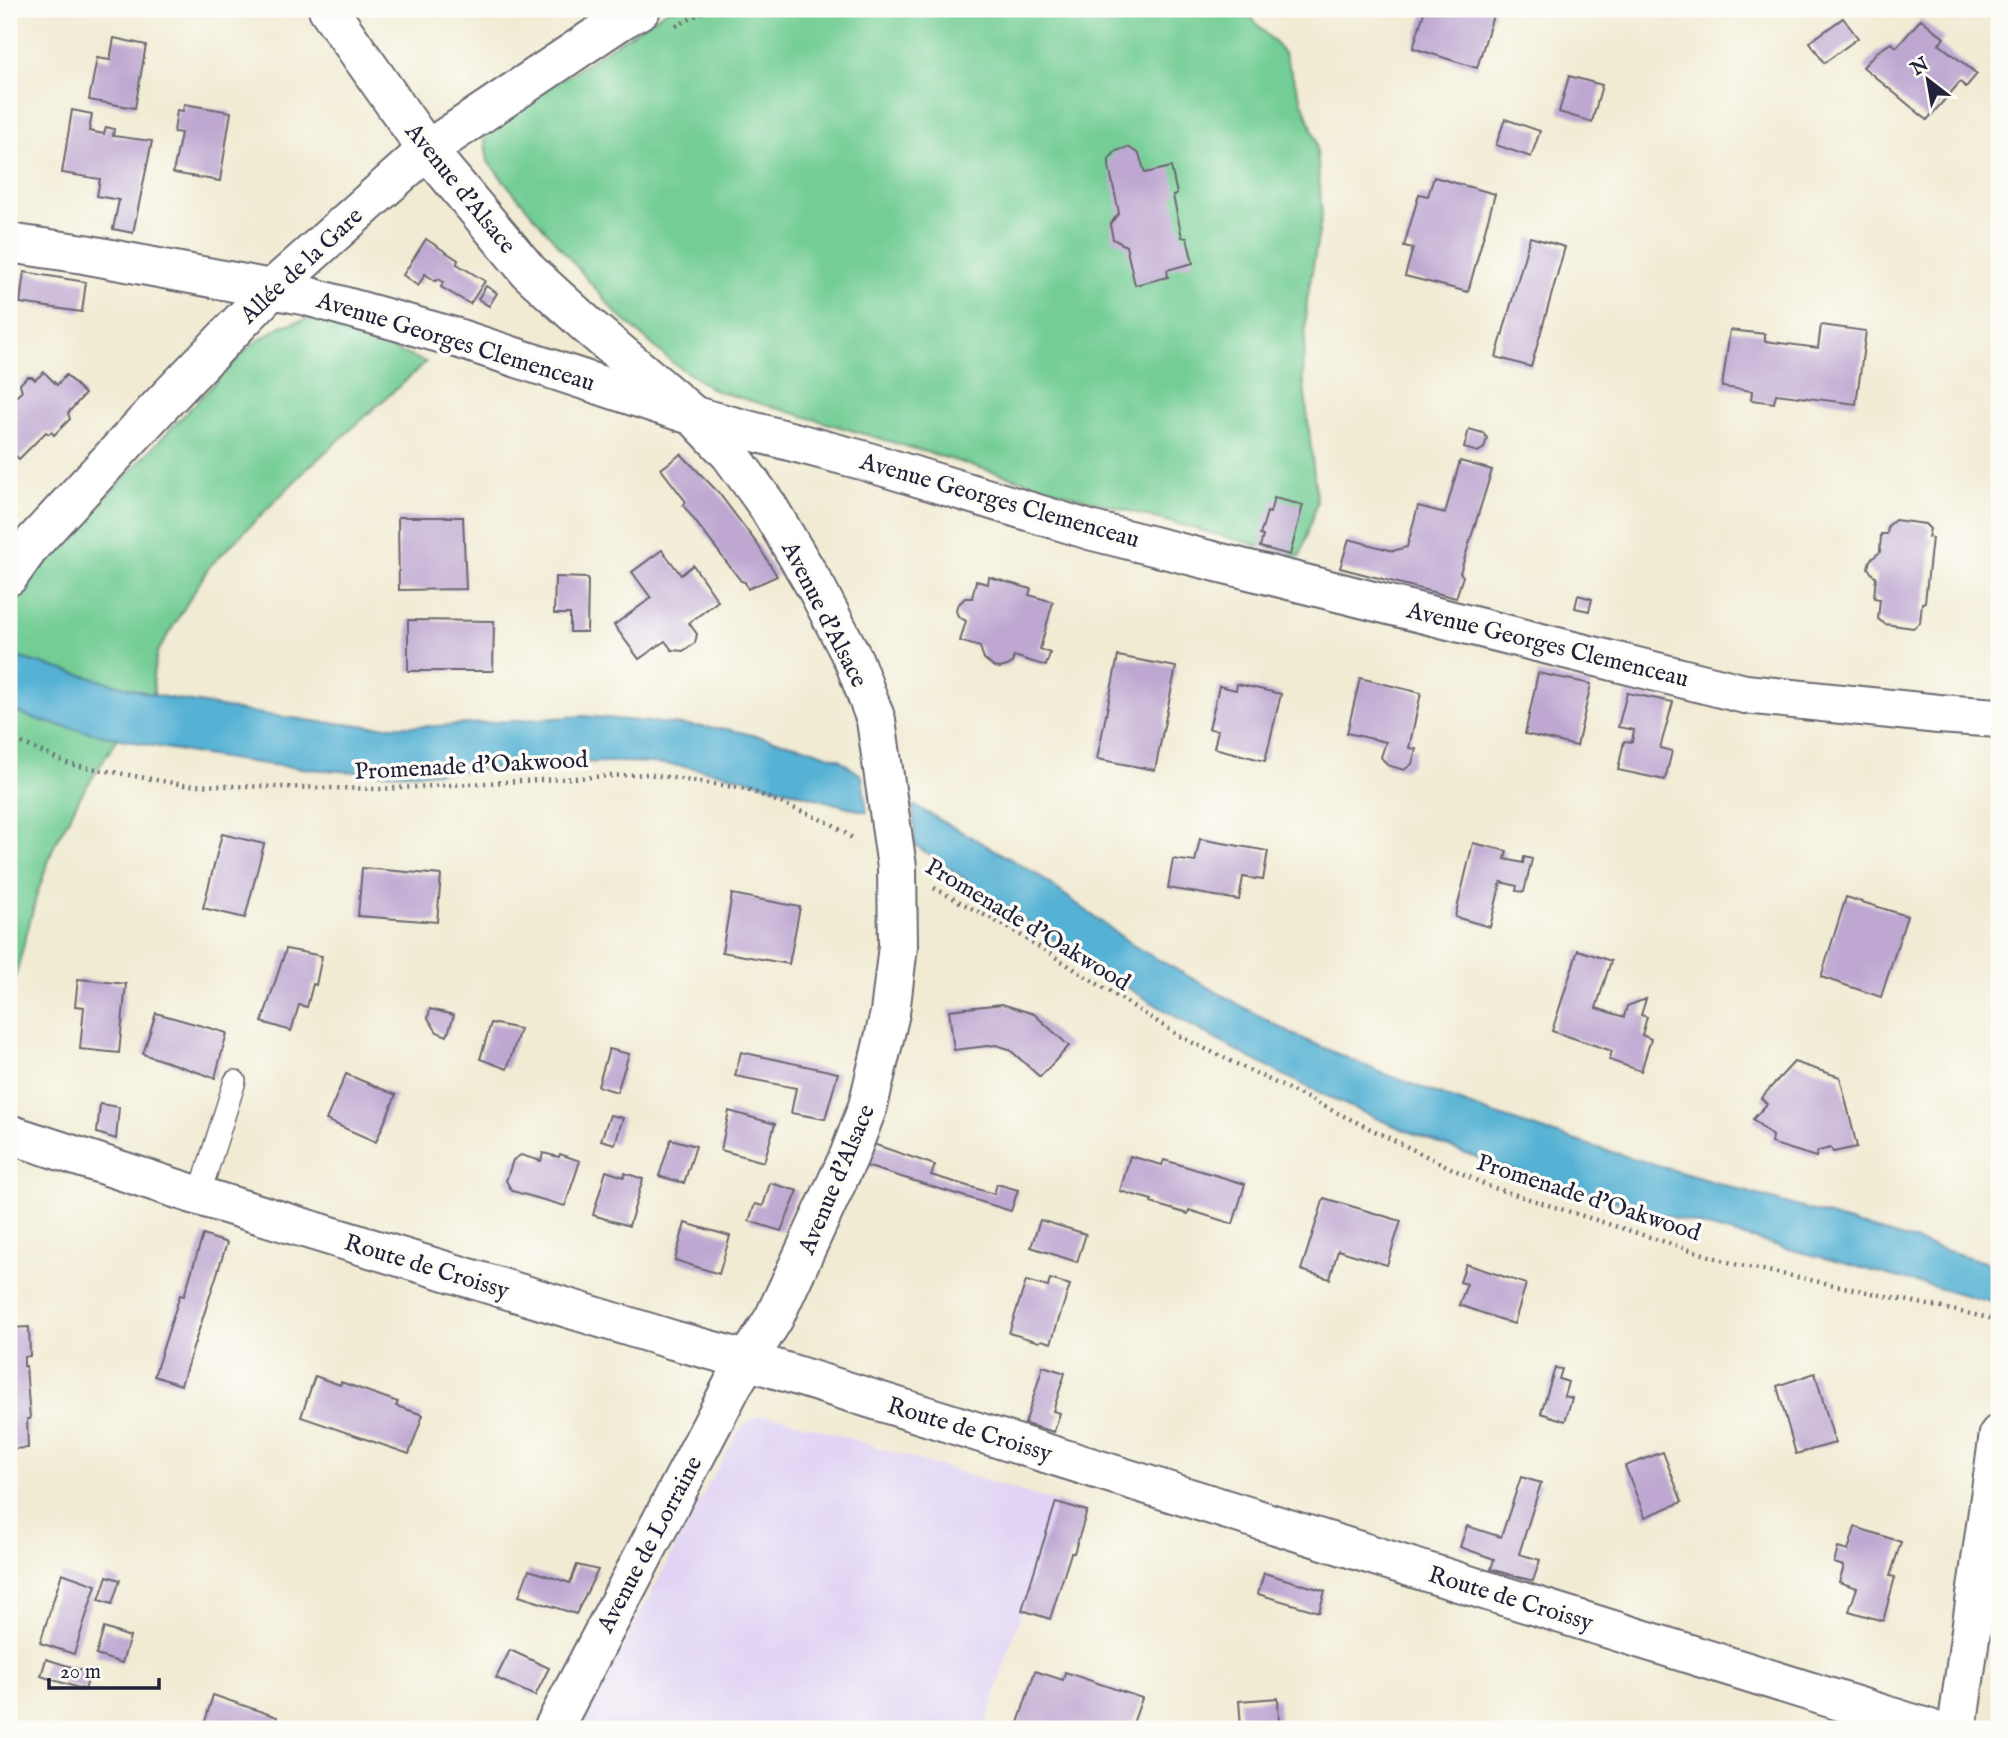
<svg xmlns="http://www.w3.org/2000/svg" width="2008" height="1738" font-family="'IM FELL English',serif">
<rect width="100%" height="100%" fill="#fdfcf7"/>
<filter id="ink" filterUnits="userSpaceOnUse"><feTurbulence type="fractalNoise" baseFrequency=".0143" numOctaves="2"/><feDisplacementMap in="SourceGraphic" scale="14" xChannelSelector="R" yChannelSelector="G"/><feConvolveMatrix kernelMatrix="1 2 1 2 8 2 1 2 1" color-interpolation-filters="sRGB"/></filter>
<filter id="wash" filterUnits="userSpaceOnUse"><feTurbulence type="fractalNoise" baseFrequency=".00686" numOctaves="4" result="noise"/><feDisplacementMap in="SourceGraphic" scale="28" xChannelSelector="R" yChannelSelector="G"/><feGaussianBlur stdDeviation="1.57" result="paint"/><feColorMatrix in="noise" values="0 0 0 0 0 0 0 0 0 0 0 0 0 0 0 0 0 1.4 0 .05"/><feComposite in="paint" operator="in"/></filter>
<g filter="url(#wash)">
<rect width="100%" height="100%" fill="#f1ebd3"/>
<!-- built -->
<polygon fill="#e1d4f4" points="757,1416 780,1417 1056,1502 984,1729 580,1729 702,1496 739,1430"/>
<!-- green -->
<g fill="#73cd94" stroke="#4a7868" stroke-width="2">
<polygon points="669,9 1243,9 1284,53 1316,139 1322,215 1307,300 1303,376 1317,502 1300,557 1103,504 714,390 673,363 615,312 488,162 483,131"/>
<polygon points="311,318 426,362 310,466 209,567 157,653 153,676 154,695 9,655 9,610 13,603 54,551 250,346 281,326"/>
<polygon points="9,709 58,724 118,738 80,797 54,846 37,894 13,986 9,1036"/>
</g>
<!-- water -->
<g fill="#56b2d4" stroke="#3c6a88" stroke-width="2">
<path d="M 9,655 L 154,695 L 248,712 L 321,722 L 372,726 L 436,726 L 583,716 L 727,729 L 804,747 L 839,759 L 862,776 L 867,812 C 795,794 724,767 650,763 C 574,758 498,771 422,773 C 320,775 216,760 116,738 C 81,730 43,724 9,709 Z"/>
<path d="M 913,805 L 1009,858 L 1038,875 L 1134,946 L 1292,1034 L 1382,1073 L 1490,1113 L 1595,1147 L 1999,1266 L 1999,1304 C 1907,1280 1814,1256 1722,1231 C 1593,1197 1465,1159 1344,1104 C 1259,1065 1177,1020 1098,969 C 1036,929 976,886 915,845 Z"/>
</g>
<g id="blocks">
<!-- building -->
<g fill="#bea8d1">
<polygon points="1425,9 1495,9 1477,68 1413,48"/>
<polygon points="1843,18 1858,38 1824,63 1810,42"/>
<polygon points="1921,19 1944,38 1939,44 1977,74 1966,87 1960,82 1927,120 1863,67 1877,52 1891,43 1897,47"/>
<polygon points="114,38 146,45 135,108 89,100 97,58 110,60"/>
<polygon points="1569,76 1602,85 1592,122 1559,112"/>
<polygon points="184,104 231,112 220,181 173,173 181,133 174,132 177,110 183,111"/>
<polygon points="72,110 92,114 89,131 104,134 106,127 114,129 113,136 152,141 133,233 113,229 119,200 97,196 100,179 62,173"/>
<polygon points="1505,119 1540,131 1531,157 1496,145"/>
<polygon points="1128,147 1139,154 1145,173 1171,167 1177,194 1173,196 1182,237 1187,238 1193,263 1167,270 1168,277 1135,285 1126,246 1113,239 1110,224 1119,213 1109,166 1109,159 1116,151"/>
<polygon points="1434,177 1495,194 1468,292 1405,276 1413,248 1404,246 1419,194 1428,196"/>
<polygon points="1530,237 1565,247 1531,367 1496,357"/>
<polygon points="426,239 458,260 457,264 485,281 470,304 441,287 443,282 439,279 435,281 425,274 418,286 403,275"/>
<polygon points="24,272 86,282 82,312 20,303"/>
<polygon points="486,286 497,293 489,306 478,299"/>
<polygon points="1821,325 1866,331 1856,404 1776,394 1774,403 1751,400 1752,391 1722,387 1730,330 1765,334 1765,341 1818,348"/>
<polygon points="44,372 57,385 66,375 85,394 68,413 70,419 54,435 51,432 49,434 46,432 19,459 9,449 9,404 22,391 20,384 27,377 32,377 35,380"/>
<polygon points="1469,429 1483,433 1487,438 1484,448 1478,452 1464,448"/>
<polygon points="681,454 718,492 758,545 777,576 748,589 745,582 741,581 683,505 686,502 661,469"/>
<polygon points="1460,461 1492,470 1460,573 1463,576 1456,598 1340,568 1349,539 1393,551 1407,547 1418,506 1445,513"/>
<polygon points="1274,498 1303,505 1290,555 1260,547 1263,536 1260,535 1267,512 1270,513"/>
<polygon points="398,517 463,517 466,589 399,590"/>
<polygon points="1895,520 1925,524 1930,529 1928,537 1932,538 1925,602 1922,603 1920,623 1913,628 1885,624 1878,619 1880,599 1874,598 1876,576 1873,575 1868,568 1870,560 1880,552 1881,534 1887,534 1888,526"/>
<polygon points="662,550 681,575 693,565 718,601 689,623 697,634 695,643 683,651 672,650 665,641 639,659 614,625 651,598 632,572"/>
<polygon points="555,577 588,578 587,632 570,632 570,614 554,614"/>
<polygon points="989,577 1031,589 1029,595 1053,602 1040,649 1050,653 1046,666 1014,656 1012,663 1007,666 1000,668 994,667 984,659 980,647 960,641 966,621 958,616 956,611 957,606 965,598 972,598 976,581 988,584"/>
<polygon points="1578,595 1592,599 1589,611 1575,608"/>
<polygon points="408,620 494,621 493,671 408,671"/>
<polygon points="1118,656 1176,667 1155,770 1097,759"/>
<polygon points="1538,673 1591,684 1577,746 1525,734"/>
<polygon points="1360,678 1421,693 1409,748 1416,749 1412,764 1404,770 1387,765 1381,757 1386,742 1347,733"/>
<polygon points="1237,684 1281,694 1265,761 1214,748 1218,730 1209,729 1219,686 1236,690"/>
<polygon points="1627,693 1673,702 1660,748 1672,751 1665,780 1618,770 1624,741 1632,742 1634,730 1618,727"/>
<polygon points="222,834 264,844 245,918 203,908"/>
<polygon points="1200,839 1268,851 1263,880 1243,877 1239,900 1168,888 1173,859 1195,862"/>
<polygon points="1473,843 1507,851 1505,859 1523,863 1524,857 1532,859 1524,892 1516,891 1517,886 1501,882 1490,927 1455,917"/>
<polygon points="362,868 441,875 437,922 358,916"/>
<polygon points="732,894 800,907 789,964 722,952"/>
<polygon points="1846,897 1907,916 1881,997 1821,977"/>
<polygon points="286,949 322,956 316,985 313,984 307,1007 299,1005 291,1031 262,1022"/>
<polygon points="1578,950 1611,961 1596,1008 1624,1017 1627,1006 1646,999 1641,1015 1647,1017 1642,1035 1651,1039 1641,1071 1609,1060 1612,1051 1552,1031"/>
<polygon points="78,979 126,984 119,1053 80,1049 84,1007 75,1006"/>
<polygon points="1002,1004 1034,1014 1069,1046 1040,1077 1009,1049 996,1045 954,1050 949,1010"/>
<polygon points="430,1009 454,1015 447,1036 437,1032 428,1018"/>
<polygon points="156,1013 227,1033 215,1078 143,1054"/>
<polygon points="491,1023 520,1029 507,1069 480,1059"/>
<polygon points="609,1049 629,1054 617,1092 598,1086"/>
<polygon points="741,1052 838,1073 825,1119 791,1113 796,1088 735,1076"/>
<polygon points="1794,1062 1840,1077 1857,1147 1833,1152 1831,1148 1818,1151 1816,1157 1771,1143 1772,1136 1753,1119 1767,1104 1761,1098"/>
<polygon points="346,1074 396,1095 376,1142 326,1120"/>
<polygon points="100,1104 119,1107 116,1139 97,1133"/>
<polygon points="729,1111 775,1124 764,1162 721,1150"/>
<polygon points="610,1115 623,1118 615,1144 601,1140"/>
<polygon points="671,1139 696,1146 684,1183 659,1176"/>
<polygon points="873,1144 935,1165 931,1175 994,1194 997,1184 1018,1190 1011,1211 866,1166"/>
<polygon points="543,1153 559,1157 560,1154 580,1161 565,1206 512,1191 506,1181 513,1160 521,1155 541,1161"/>
<polygon points="1130,1156 1162,1165 1164,1160 1245,1184 1233,1224 1189,1210 1188,1214 1151,1203 1152,1200 1120,1191"/>
<polygon points="606,1171 624,1177 625,1173 643,1179 629,1226 593,1215"/>
<polygon points="770,1183 798,1191 781,1231 749,1221 755,1204 763,1206"/>
<polygon points="1324,1198 1401,1221 1387,1265 1338,1250 1330,1279 1301,1270"/>
<polygon points="1040,1220 1086,1234 1077,1262 1031,1247"/>
<polygon points="685,1223 730,1236 719,1274 675,1260"/>
<polygon points="203,1235 227,1243 181,1385 154,1376 180,1295 184,1296"/>
<polygon points="1466,1264 1526,1284 1514,1324 1459,1305 1467,1284 1460,1282"/>
<polygon points="1050,1279 1070,1285 1051,1343 1042,1340 1039,1342 1009,1333 1026,1281 1048,1287"/>
<polygon points="29,1327 30,1356 24,1357 24,1366 26,1366 30,1419 27,1419 28,1448 9,1449 9,1328"/>
<polygon points="1043,1366 1065,1373 1053,1411 1060,1413 1054,1432 1025,1424"/>
<polygon points="1555,1368 1562,1369 1559,1379 1568,1382 1564,1396 1572,1398 1565,1421 1541,1413"/>
<polygon points="1815,1373 1835,1443 1796,1454 1777,1386"/>
<polygon points="315,1376 340,1385 341,1382 398,1402 396,1406 423,1415 409,1454 301,1417"/>
<polygon points="1663,1452 1682,1502 1645,1517 1625,1466"/>
<polygon points="1521,1477 1541,1483 1519,1554 1540,1560 1533,1581 1491,1569 1494,1559 1460,1547 1467,1526 1501,1537"/>
<polygon points="1056,1502 1087,1511 1074,1553 1071,1553 1050,1619 1022,1610"/>
<polygon points="1855,1527 1901,1542 1890,1576 1895,1577 1883,1621 1849,1611 1857,1588 1839,1582 1844,1566 1834,1563 1838,1548 1848,1551"/>
<polygon points="577,1565 598,1570 576,1614 519,1596 529,1570 570,1583"/>
<polygon points="62,1573 96,1585 74,1654 40,1643"/>
<polygon points="1264,1573 1325,1591 1319,1612 1258,1594"/>
<polygon points="107,1576 120,1580 112,1604 99,1600"/>
<polygon points="104,1628 130,1637 122,1663 96,1655"/>
<polygon points="510,1650 549,1668 535,1696 496,1678"/>
<polygon points="46,1659 90,1673 85,1690 41,1676"/>
<polygon points="1035,1671 1063,1680 1065,1672 1142,1698 1131,1729 1038,1729 1018,1723"/>
<polygon points="213,1695 277,1717 273,1729 203,1728"/>
<polygon points="1278,1698 1279,1723 1292,1721 1299,1729 1233,1729 1233,1726 1241,1726 1239,1701"/>
</g>
</g>
</g>
<g filter="url(#ink)">
<use href="#blocks" fill-opacity="0" stroke="#6a6870" stroke-width="2"/>
<g fill="none" stroke-linecap="round" stroke-linejoin="round">
<defs>
<polyline id="lane" points="199,1196 235,1081"/>
<g id="street">
<polyline points="328,9 427,150 529,272 587,325 694,416 730,454 767,505 818,591 854,661 876,720 897,867 898,946 890,1013 868,1106 849,1156 774,1318 733,1384 553,1729"/>
<polyline points="9,243 84,254 303,295 454,337 694,416 862,460 1093,531 1745,694 1939,714 1999,718"/>
<polyline points="9,576 32,544 158,408 273,288 427,150 621,20 641,9"/>
<polyline points="1957,1729 1999,1434"/>
</g>
<polyline id="secondary" points="9,1134 199,1196 673,1340 747,1360 1930,1729"/>
</defs>
<!-- lane casing -->
<use href="#lane" stroke="#6a6870" stroke-width="24"/>
<!-- street casing -->
<use href="#street" stroke="#6a6870" stroke-width="42"/>
<!-- secondary casing -->
<use href="#secondary" stroke="#6a6870" stroke-width="42"/>
<!-- path -->
<g stroke="#6a6870" stroke-width="4.5" stroke-dasharray="2 5" stroke-linecap="butt">
<polyline points="676,26 709,9"/>
<polyline points="9,737 69,764 184,785 379,789 647,774 747,789 832,824 855,840"/>
<polyline points="934,888 1014,931 1183,1038 1488,1186 1735,1264 1999,1320"/>
</g>
<!-- lane -->
<use href="#lane" stroke="#fff" stroke-width="21"/>
<!-- street -->
<use href="#street" stroke="#fff" stroke-width="38"/>
<!-- secondary -->
<use href="#secondary" stroke="#fff" stroke-width="38"/>
</g>
</g>
<g text-anchor="middle" stroke-width="7" stroke-linejoin="round" paint-order="stroke">
<!-- street labels -->
<g font-size="24" fill="#22223b" stroke="#fdfcf7">
<text transform="translate(461 188) rotate(51)" y="8">Avenue d'Alsace</text>
<text transform="translate(301 265) rotate(-43)" y="8">Allée de la Gare</text>
<text transform="translate(456 341) rotate(17)" y="8">Avenue Georges Clemenceau</text>
<text transform="translate(1000 500) rotate(16)" y="8">Avenue Georges Clemenceau</text>
<text transform="translate(825 614) rotate(63)" y="8">Avenue d'Alsace</text>
<text transform="translate(1548 644) rotate(14)" y="8">Avenue Georges Clemenceau</text>
<text transform="translate(471 765) rotate(-3)" y="8">Promenade d'Oakwood</text>
<text transform="translate(1028 924) rotate(31)" y="8">Promenade d'Oakwood</text>
<text transform="translate(836 1179) rotate(-67)" y="8">Avenue d'Alsace</text>
<text transform="translate(1589 1197) rotate(18)" y="8">Promenade d'Oakwood</text>
<text transform="translate(427 1266) rotate(17)" y="8">Route de Croissy</text>
<text transform="translate(970 1429) rotate(17)" y="8">Route de Croissy</text>
<text transform="translate(649 1544) rotate(-62)" y="8">Avenue de Lorraine</text>
<text transform="translate(1511 1598) rotate(17)" y="8">Route de Croissy</text>
</g>
</g>
<!-- margin -->
<rect width="2008" height="1738" fill="none" stroke="#fdfcf7" stroke-width="35"/>
<!-- north arrow -->
<g transform="translate(1928 80) rotate(329)" stroke="#fdfcf7" stroke-width="5" paint-order="stroke">
<path d="M0-5L12 26L0 18L-12 26Z" fill="#22223b"/>
<text y="-10" font-size="19" font-weight="bold" text-anchor="middle" fill="#22223b">N</text>
</g>
<!-- scale -->
<path d="M49 1678v10h110v-10" fill="none" stroke="#22223b" stroke-width="3.5"/>
<text x="60" y="1678" font-size="21" fill="#22223b" stroke="#fdfcf7" stroke-width="5" paint-order="stroke">20 m</text>
</svg>
